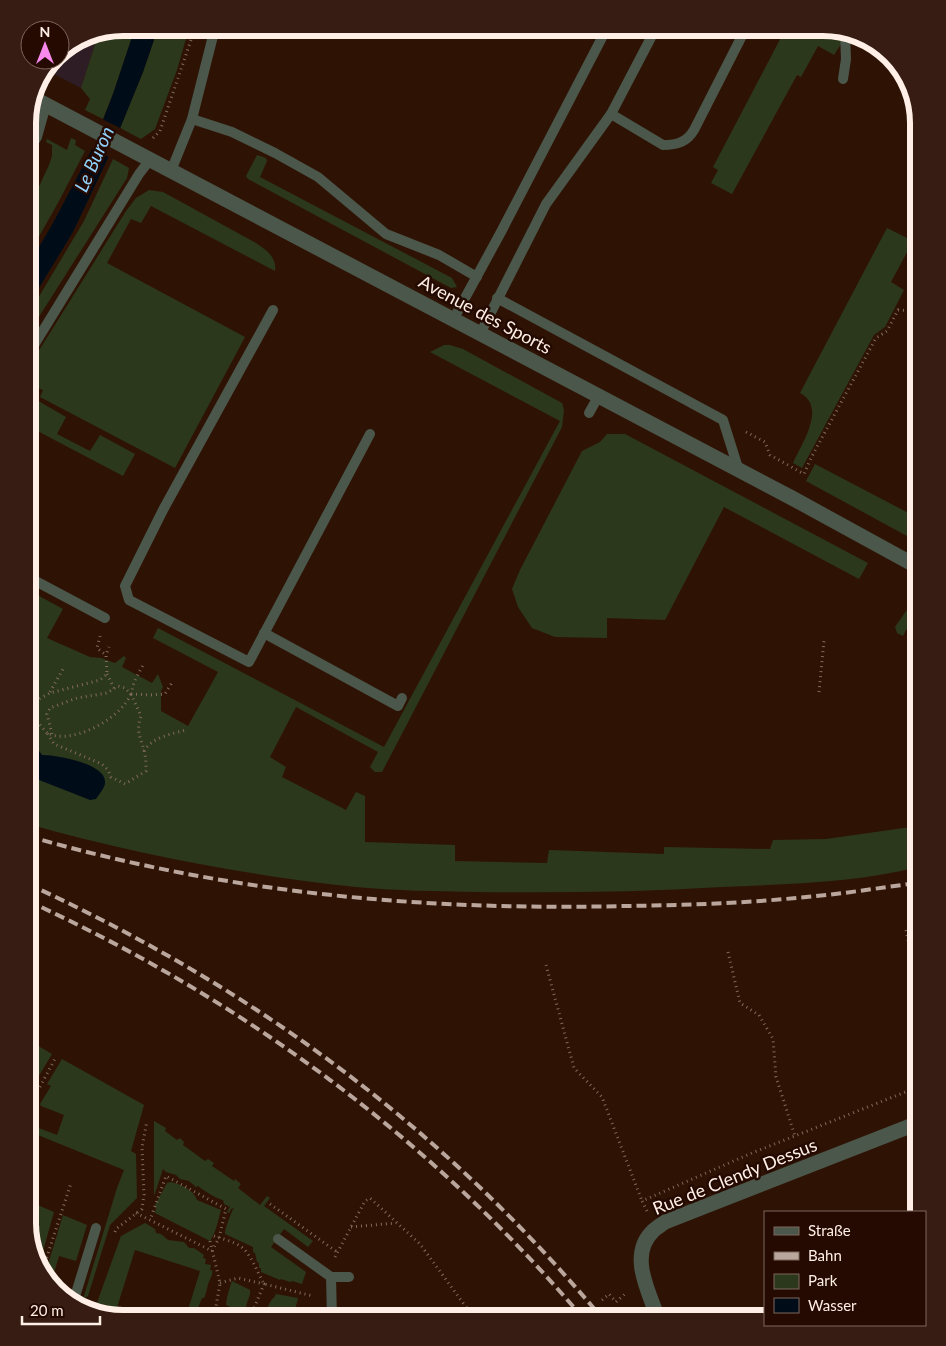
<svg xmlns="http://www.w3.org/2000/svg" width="946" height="1346" font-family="Lato,sans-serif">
<rect width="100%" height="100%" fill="#2e1305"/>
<!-- industrial -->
<polygon fill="#2e1d25" points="97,38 81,88 46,70 54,60 60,60 60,52"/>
<!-- green -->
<g fill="#2c381b">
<polygon points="124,28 135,28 113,94 103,119 85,110 90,99 81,88 97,38"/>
<polygon points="158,28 189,28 177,70 155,129 141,139 120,128 143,72"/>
<polygon points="786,28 828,28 840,31 841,44 834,55 818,46 801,77 797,75 732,194 711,183 718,170 713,167"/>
<polygon points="71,138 76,140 75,145 85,151 59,201 28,256 28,210 49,165 52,156 52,145 46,142 47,139 67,150"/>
<polygon points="257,155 266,158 267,161 260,177 452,278 457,287 451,288 248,179 246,176"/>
<polygon points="113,159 129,168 127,178 28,334 28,315 84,221"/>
<path d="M 149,190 L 163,192 L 256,243 C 266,250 277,257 275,271 L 151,206 L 141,223 L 131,219 L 107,263 L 245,337 L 175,468 L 40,397 L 43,390 L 28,384 L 28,368 L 126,211 L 136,198 Z"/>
<path d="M 887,228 L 913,241 L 891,282 L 904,290 L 885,327 L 874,335 L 802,468 L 793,463 C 802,443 827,407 800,393 Z"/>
<path d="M 444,345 L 450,345 L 463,349 L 562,403 L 564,410 L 562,427 L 382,772 L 375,772 L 370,767 L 378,752 L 296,707 L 270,757 L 286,767 L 282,777 L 346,810 L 356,792 L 365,796 L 365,842 L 455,845 L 455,861 L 547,863 L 549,850 L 664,854 L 664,847 L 770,849 L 773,840 L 826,839 L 918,826 L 918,867 C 857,883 785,884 721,887 C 640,892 559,893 477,892 C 437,891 396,891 356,887 C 245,875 135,854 28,824 L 28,590 L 63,609 L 47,638 L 90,657 L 101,658 L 115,663 L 124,656 L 126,658 L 122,667 L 152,683 L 158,674 L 163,687 L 161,691 L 161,711 L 188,726 L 218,672 L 153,638 L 158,628 L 384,747 L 560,421 L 430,352 Z"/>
<polygon points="28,395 66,417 57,434 90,451 100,435 135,454 123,476 28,426"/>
<polygon points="607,434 625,434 868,563 859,579 724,507 665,620 607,618 607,638 555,637 532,628 518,607 512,589 520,570 582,451 600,442"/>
<polygon points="815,464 918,518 918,542 806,481"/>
<polygon points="918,599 918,623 912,619 903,636 897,633 895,627 911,604"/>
<polygon points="28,1040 52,1054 37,1079 34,1077 28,1089"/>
<polygon points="62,1059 144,1105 131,1151 136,1154 137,1198 110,1225 88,1296 83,1299 117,1188 124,1170 28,1131 28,1124 57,1135 64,1115 41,1106 40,1104 51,1086 47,1084"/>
<path d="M 154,1121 L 166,1128 L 165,1131 L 177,1140 L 180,1138 L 184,1142 L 183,1145 L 205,1161 L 208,1159 L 214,1163 L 212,1166 L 234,1181 L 235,1179 L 241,1184 L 238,1188 L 260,1205 L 267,1196 L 270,1198 L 264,1206 L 313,1241 L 308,1247 L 284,1229 L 271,1247 L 306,1272 L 302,1284 L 292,1281 L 290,1282 L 281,1279 L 280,1280 L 261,1272 L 261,1268 L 259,1268 L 259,1263 L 257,1262 L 255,1253 L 253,1252 L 253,1247 L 225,1234 C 225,1229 231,1212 234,1208 L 231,1209 L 229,1213 L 227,1212 L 230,1207 L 224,1204 L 223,1200 C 217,1199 203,1190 198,1186 L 196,1187 L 189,1181 L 180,1179 L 176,1175 L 166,1172 L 163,1169 L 154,1196 Z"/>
<path d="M 171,1182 C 180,1184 194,1190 197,1200 L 221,1210 C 218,1221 216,1232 210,1241 L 155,1213 L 156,1208 L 155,1205 L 167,1183 Z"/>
<polygon points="28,1201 54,1212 39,1265 36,1252 38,1243 33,1241 33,1233 37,1234 40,1224 35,1223 36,1216 28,1214"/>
<polygon points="63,1215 87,1225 76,1261 59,1256 54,1273 46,1271"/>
<path d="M 145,1223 L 155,1229 L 156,1233 L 161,1234 L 168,1240 L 184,1242 L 189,1248 L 194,1248 L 204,1255 L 203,1258 L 206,1259 L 205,1264 L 211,1265 L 210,1270 L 212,1270 C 213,1276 211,1276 209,1282 C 207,1286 207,1292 204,1298 L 202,1298 L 196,1313 L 188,1310 L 200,1271 L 135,1250 L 114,1317 L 94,1311 L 121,1236 Z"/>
<path d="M 232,1281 L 250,1290 C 251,1297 246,1301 246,1309 L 243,1313 L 226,1305 C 226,1300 230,1286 232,1281 Z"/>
<polygon points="276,1294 298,1298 293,1318 264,1318 268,1314 267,1308 272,1299 274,1298"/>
</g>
<!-- water -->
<g fill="#000d18">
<polygon points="135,28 158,28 143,72 108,158 73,232 28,306 28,266 53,223 91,151 113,94"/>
<path d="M 28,747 C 36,747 38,749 42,755 C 56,755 104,763 105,781 C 106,787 99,794 96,799 L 90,800 L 34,778 L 28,775 Z"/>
</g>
<!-- pier -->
<polygon fill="#2e1305" points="100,118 122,129 111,158 89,147"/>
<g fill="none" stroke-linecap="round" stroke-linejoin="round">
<!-- path -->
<g stroke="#816a5e" stroke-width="3" stroke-dasharray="1 4" stroke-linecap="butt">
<polyline points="153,138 160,131 191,40"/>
<polyline points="746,432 765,442 770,455 804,474 811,458 876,338 887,331 898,310 914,311"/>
<polyline points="100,636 97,648 106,655"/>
<polyline points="107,674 114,688"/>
<polyline points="50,692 63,669"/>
<polyline points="819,692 824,641"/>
<path d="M 131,694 L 141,716 C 135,733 142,739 145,755 C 146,760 146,766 146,771 L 125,784 L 111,777 L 108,770 L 102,764 L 54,744 L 47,733 C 50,734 54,736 58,736 C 82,739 121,717 131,694 Z"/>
<polyline points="131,694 150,695 165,694 173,681"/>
<polyline points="47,733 35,719 30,704 50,693 100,680 107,674 106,655 109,647"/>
<polyline points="52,734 47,714 50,708 77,698 107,693 118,686 125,688 131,694 134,682 143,665"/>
<path d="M 144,751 C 152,737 172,734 186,730"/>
<polyline points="906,930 914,971 918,979"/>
<polyline points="728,952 740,1003 759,1015 773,1039 776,1077 795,1136"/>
<polyline points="546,965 574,1068 602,1097 642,1201"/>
<polyline points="28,1109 56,1057"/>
<polyline points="270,1204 337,1252"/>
<polyline points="647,1211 642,1201 752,1153 918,1087"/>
<polyline points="136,1213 212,1251 219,1238 226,1209 166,1176 150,1220"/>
<polyline points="351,1227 396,1223"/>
<polyline points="115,1232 116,1229 142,1209 144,1195 142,1147 147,1121"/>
<path d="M 214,1236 C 222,1239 233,1241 240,1246 C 251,1253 257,1272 264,1284 L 313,1296"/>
<polyline points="210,1241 220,1283 214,1318"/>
<polyline points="335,1257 365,1201 370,1198 420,1244 474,1318"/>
<polyline points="42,1272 71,1183"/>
<polyline points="42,1272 61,1278"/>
<polyline points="220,1283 238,1278 264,1284 250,1318"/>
<polyline points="602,1300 609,1294 616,1302 626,1293"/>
<polyline points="187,1314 200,1318"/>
<polyline points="307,1318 312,1304"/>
</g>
<!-- service -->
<g stroke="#4a574a" stroke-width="10">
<polyline points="843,79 846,59 845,33"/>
<path d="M 611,114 L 663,145 C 677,145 687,142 694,130 L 746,28"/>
<polyline points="192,119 232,132 275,153 318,177 386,234 439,255 477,277"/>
<polyline points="28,152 37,137 46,105"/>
<polyline points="171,171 192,119 215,28"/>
<polyline points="497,298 723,420 739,471"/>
<polyline points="273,310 163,510 125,586 129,600 249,662 370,434"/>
<polyline points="453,320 501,232 607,28"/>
<polyline points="480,334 546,204 611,114 656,28"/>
<polyline points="28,355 139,174 149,161"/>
<polyline points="589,413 598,397"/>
<polyline points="28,577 105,618"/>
<polyline points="264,633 398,706 402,698"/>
<polyline points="278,1239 331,1277 332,1318"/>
<polyline points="331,1277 349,1277"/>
<polyline points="73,1303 96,1228"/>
</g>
<!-- minor -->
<path stroke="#4a574a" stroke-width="15" d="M 658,1318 C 649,1292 628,1255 653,1231 C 656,1228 661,1225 665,1222 L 918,1123"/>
<!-- tertiary -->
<polyline stroke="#4a574a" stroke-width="15" points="33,98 792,498 918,567"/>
<!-- rail -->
<g stroke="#baa69c" stroke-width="4" stroke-dasharray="10 5" stroke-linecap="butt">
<path d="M 28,836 C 224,893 422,911 626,906 C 689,905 753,903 815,896 C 850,893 884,887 918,883"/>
<path d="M 28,884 C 254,988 442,1127 602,1318"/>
<path d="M 28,901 C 242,999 430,1138 583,1318"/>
</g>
</g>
<g text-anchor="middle" stroke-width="5" stroke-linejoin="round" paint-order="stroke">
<!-- street labels -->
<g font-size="18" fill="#ffefe7" stroke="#240a00">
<text transform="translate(485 315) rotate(28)" y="6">Avenue des Sports</text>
<text transform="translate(735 1177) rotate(-22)" y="6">Rue de Clendy Dessus</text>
</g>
<!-- water labels -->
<g font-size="19" font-style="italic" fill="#90d2fc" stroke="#240a00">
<text transform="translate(94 159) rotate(-66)" y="7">Le Buron</text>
</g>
</g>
<!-- crop -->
<path d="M0 0H946V1346H0ZM123 36H823A87 87 0 0 1 910 123V1223A87 87 0 0 1 823 1310H123A87 87 0 0 1 36 1223V123A87 87 0 0 1 123 36Z" fill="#361c12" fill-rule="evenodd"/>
<path fill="none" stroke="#ffefe7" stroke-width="6" d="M123 36H823A87 87 0 0 1 910 123V1223A87 87 0 0 1 823 1310H123A87 87 0 0 1 36 1223V123A87 87 0 0 1 123 36Z"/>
<!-- legend -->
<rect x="764" y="1211" width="162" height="115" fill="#240a00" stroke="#7c665c"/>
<rect x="774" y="1227" width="25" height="8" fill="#4a574a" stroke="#7c665c"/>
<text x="808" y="1236" font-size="15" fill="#ffefe7">Straße</text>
<rect x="774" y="1252" width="25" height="8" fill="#baa69c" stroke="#7c665c"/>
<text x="808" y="1261" font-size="15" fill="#ffefe7">Bahn</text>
<rect x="774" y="1274" width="25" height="15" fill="#2c381b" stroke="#7c665c"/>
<text x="808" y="1286" font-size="15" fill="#ffefe7">Park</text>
<rect x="774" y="1298" width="25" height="15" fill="#000d18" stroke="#7c665c"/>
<text x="808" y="1311" font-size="15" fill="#ffefe7">Wasser</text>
<!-- north arrow -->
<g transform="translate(45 45)"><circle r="24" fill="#240a00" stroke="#7c665c"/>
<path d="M0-4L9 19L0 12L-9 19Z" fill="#f788ec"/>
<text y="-8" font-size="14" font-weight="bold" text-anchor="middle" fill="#ffefe7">N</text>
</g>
<!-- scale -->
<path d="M22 1316v8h78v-8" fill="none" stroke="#ffefe7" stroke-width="2.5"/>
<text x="30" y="1316" font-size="15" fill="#ffefe7" stroke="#240a00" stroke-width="4" paint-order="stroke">20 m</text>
</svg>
